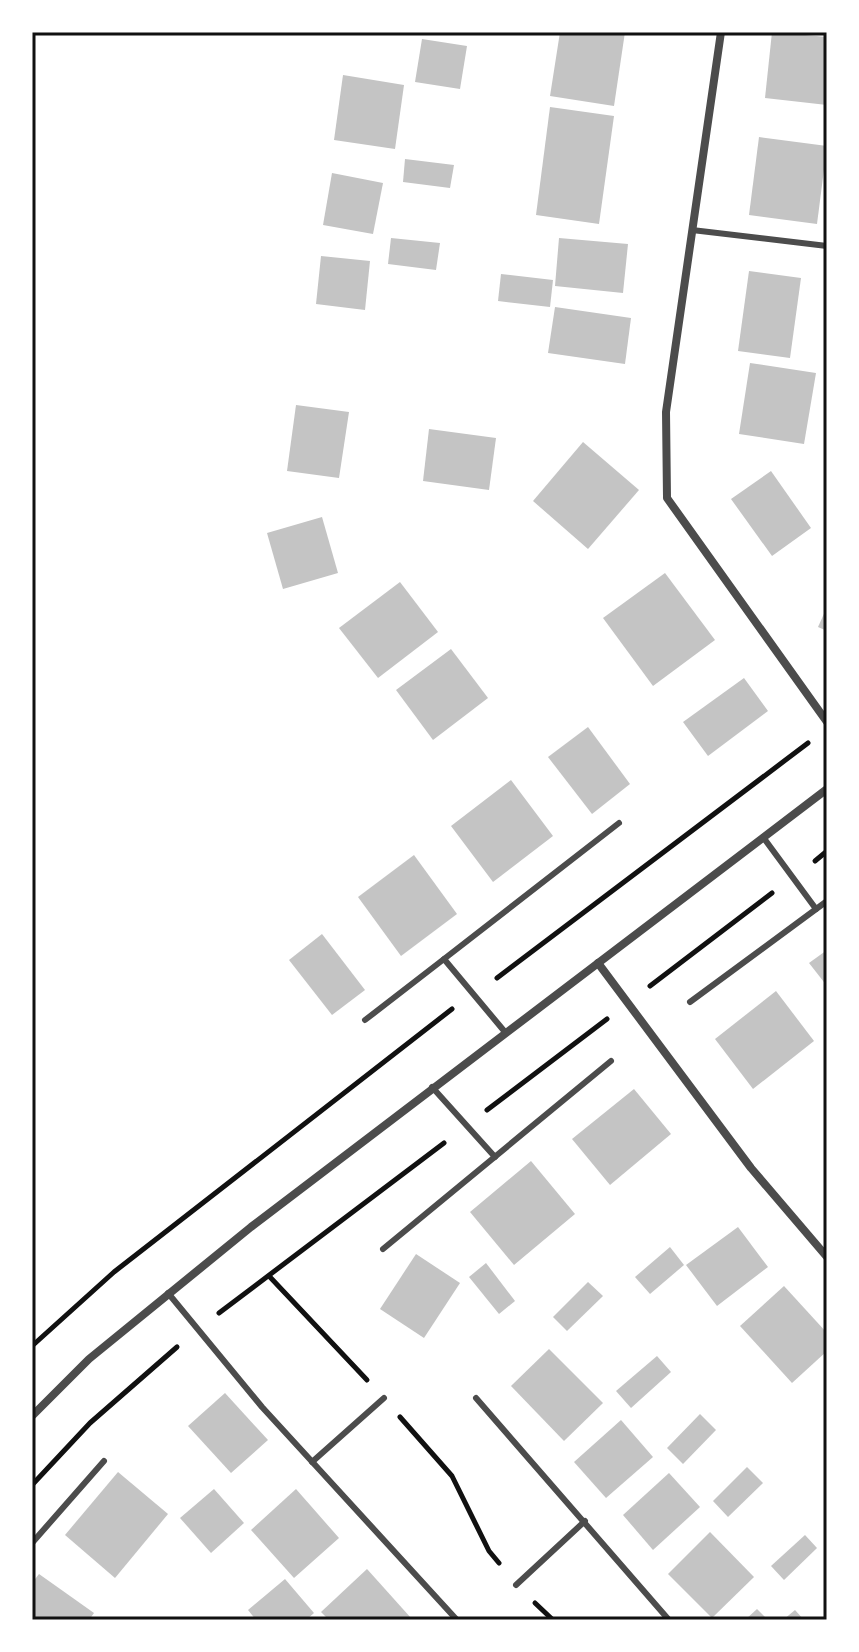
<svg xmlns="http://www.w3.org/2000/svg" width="859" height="1652" font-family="Commissioner,sans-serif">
<rect width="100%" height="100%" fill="#fff"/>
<!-- building -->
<g fill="#c4c4c4">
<polygon points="560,32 625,32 614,106 550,96"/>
<polygon points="772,32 827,37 827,105 765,98"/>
<polygon points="422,39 467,46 460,89 415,82"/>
<polygon points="343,75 404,85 395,149 334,140"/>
<polygon points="550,107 614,116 599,224 536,215"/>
<polygon points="759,137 827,146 817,224 749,215"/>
<polygon points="405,159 454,165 450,188 403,182"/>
<polygon points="332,173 383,183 373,234 323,225"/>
<polygon points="391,238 440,243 436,270 388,264"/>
<polygon points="559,238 628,244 623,293 555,286"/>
<polygon points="321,256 370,261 365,310 316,304"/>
<polygon points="749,271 801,278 790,358 738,351"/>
<polygon points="501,274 553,280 550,307 498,301"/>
<polygon points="555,307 631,318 625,364 548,353"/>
<polygon points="750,363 816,373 804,444 739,434"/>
<polygon points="296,405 349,412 339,478 287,471"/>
<polygon points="429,429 496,438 489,490 423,481"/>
<polygon points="583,442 639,490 588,549 533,501"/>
<polygon points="771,471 811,528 772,556 731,499"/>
<polygon points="322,517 338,573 283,589 267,533"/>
<polygon points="665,573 715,640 653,686 603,618"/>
<polygon points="400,582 438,632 378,678 339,628"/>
<polygon points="827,607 827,631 818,627"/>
<polygon points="451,649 488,698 433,740 396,690"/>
<polygon points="744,678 768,711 708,756 683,722"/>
<polygon points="588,727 630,784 592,814 548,757"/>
<polygon points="511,780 553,836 493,882 451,826"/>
<polygon points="414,855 457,914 401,956 358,897"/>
<polygon points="322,934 365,990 332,1015 289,960"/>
<polygon points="827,950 827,986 809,963"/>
<polygon points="776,991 814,1041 753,1089 715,1039"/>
<polygon points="634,1089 671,1134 610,1185 572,1139"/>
<polygon points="531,1161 575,1214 514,1265 470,1212"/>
<polygon points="738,1227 768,1267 717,1306 686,1265"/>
<polygon points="670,1247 684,1265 650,1294 635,1277"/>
<polygon points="416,1254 460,1283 424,1338 380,1309"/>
<polygon points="486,1263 515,1301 499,1314 469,1277"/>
<polygon points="588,1282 603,1296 567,1331 553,1317"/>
<polygon points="784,1286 827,1333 827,1351 792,1383 740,1326"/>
<polygon points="549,1349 603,1403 564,1441 511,1386"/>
<polygon points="657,1356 671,1372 631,1408 616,1391"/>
<polygon points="225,1393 268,1440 231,1473 188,1426"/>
<polygon points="700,1414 716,1430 683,1464 667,1448"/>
<polygon points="621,1420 653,1457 606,1498 574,1462"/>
<polygon points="747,1467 763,1483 728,1517 713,1501"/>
<polygon points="118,1472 168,1514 115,1578 65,1535"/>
<polygon points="669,1473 700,1507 653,1550 623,1515"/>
<polygon points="214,1489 244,1523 211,1553 180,1518"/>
<polygon points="296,1489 339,1538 294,1578 251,1530"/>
<polygon points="710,1532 754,1577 712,1618 668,1574"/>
<polygon points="805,1535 817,1548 784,1580 771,1566"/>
<polygon points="367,1569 411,1618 408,1620 329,1620 321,1612"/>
<polygon points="39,1574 94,1613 89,1620 32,1620 32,1583"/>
<polygon points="285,1579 314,1613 306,1620 256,1620 248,1610"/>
<polygon points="757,1609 768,1620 745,1620"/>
<polygon points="795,1610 804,1620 783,1620"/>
</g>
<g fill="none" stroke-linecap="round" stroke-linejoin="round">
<!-- path -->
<g stroke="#111" stroke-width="5">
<polyline points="815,861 827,851"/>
<polyline points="497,978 808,743"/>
<polyline points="650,986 772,893"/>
<polyline points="487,1110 607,1019"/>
<polyline points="269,1276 367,1380"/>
<polyline points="219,1313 444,1143"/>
<polyline points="32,1346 114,1272 452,1009"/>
<polyline points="400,1417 452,1476 489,1551 499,1563"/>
<polyline points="32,1485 90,1423 177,1347"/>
<polyline points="535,1603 553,1620"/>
</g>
<!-- service -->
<g stroke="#4c4c4c" stroke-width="6">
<polyline points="692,230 827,246"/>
<polyline points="763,837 816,909"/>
<polyline points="690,1002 827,901"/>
<polyline points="365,1020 444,959"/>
<polyline points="505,1032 444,959 619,823"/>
<polyline points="432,1087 495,1157"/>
<polyline points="383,1249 611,1061"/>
<polyline points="168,1293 262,1407 457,1620"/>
<polyline points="476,1398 669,1620"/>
<polyline points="312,1462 384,1398"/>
<polyline points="32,1543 104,1461"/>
<polyline points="516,1585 585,1521"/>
</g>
<!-- minor -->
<g stroke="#4c4c4c" stroke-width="8">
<polyline points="721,32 666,412 667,498 827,722"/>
<polyline points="598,963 751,1168 827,1257"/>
<polyline points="32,1416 89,1359 251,1227 827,789"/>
</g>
</g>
<!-- border -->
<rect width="859" height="1652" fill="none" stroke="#ffffff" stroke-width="68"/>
<rect x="34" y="34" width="791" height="1584" fill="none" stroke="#111" stroke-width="3"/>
</svg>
